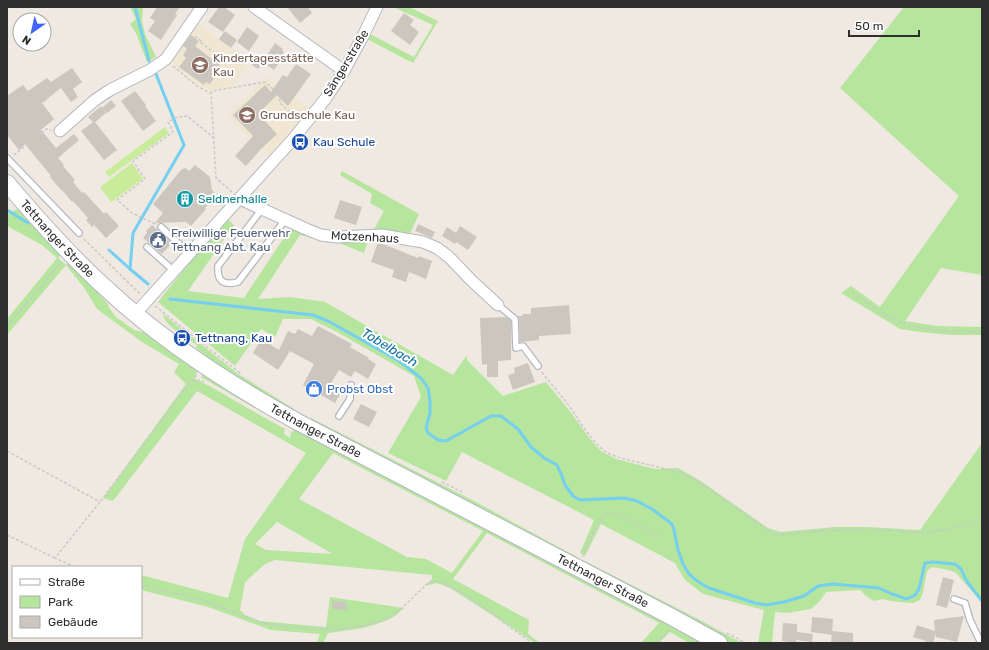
<svg xmlns="http://www.w3.org/2000/svg" width="989" height="650" font-family="Rubik,sans-serif">
<rect width="100%" height="100%" fill="#efe9e1"/>
<!-- education -->
<g fill="#f0e6d1">
<polygon points="197,23 250,62 232,87 210,91 197,85 170,60"/>
<polygon points="266,77 313,111 272,158 227,116"/>
</g>
<!-- green -->
<g fill="#b6e59e" fill-rule="evenodd">
<polygon points="130,7 143,7 142,20 145,34 156,57 147,62 136,33 130,24 136,19"/>
<polygon points="393,7 409,7 438,21 413,63 367,39 370,34 414,57 433,25"/>
<polygon points="904,7 982,7 982,275 941,268 905,321 937,326 982,327 982,335 950,335 920,332 900,329 841,293 851,286 880,307 959,196 840,88"/>
<polygon points="342,171 419,214 407,240 371,235 384,211 370,203 372,194 340,175"/>
<path d="M 20,208 L 61,255 L 58,258 L 66,265 L 69,262 L 91,285 L 108,304 L 109,308 L 116,317 L 134,330 L 150,334 L 199,369 L 194,378 C 200,382 206,384 213,388 C 237,402 261,416 285,429 L 284,434 L 290,438 L 291,432 L 295,430 L 301,431 L 708,643 L 689,643 L 670,632 L 659,643 L 641,643 L 659,623 L 487,533 L 453,579 L 529,620 L 528,634 L 540,643 L 535,643 L 508,625 L 450,588 L 437,583 L 425,586 L 432,579 L 432,575 L 275,560 L 265,564 L 245,582 L 240,610 L 245,615 L 259,621 L 326,627 L 330,597 L 404,608 C 401,610 398,614 395,616 C 375,628 350,630 328,633 L 323,643 L 317,643 L 320,634 L 271,630 L 208,607 L 141,590 L 141,575 L 228,598 L 245,539 L 306,453 L 197,391 L 113,501 L 103,498 L 186,384 L 174,372 L 179,364 L 142,342 L 97,309 L 85,289 L 66,265 L 7,335 L 7,319 L 57,258 L 42,245 L 7,226 L 7,209 L 13,211 ZM 333,453 L 483,531 L 452,573 L 426,559 L 407,557 L 299,499 ZM 277,522 L 333,554 L 266,550 L 255,544 Z"/>
<polygon points="228,219 234,225 188,291 244,298 291,227 368,240 364,253 339,243 300,235 258,299 290,297 325,302 453,375 467,355 467,360 503,396 546,382 569,410 590,439 601,451 616,459 655,469 678,468 699,480 768,528 781,532 835,527 867,527 920,530 982,443 982,603 956,573 949,570 932,567 927,571 923,592 920,600 913,603 890,601 883,599 874,601 866,596 860,590 826,592 820,601 811,609 788,613 775,612 772,643 758,643 764,610 703,594 685,580 677,567 675,563 601,524 585,556 580,553 594,520 462,452 446,481 388,453 421,397 414,376 337,332 311,319 283,319 275,337 261,329 235,366 158,302 189,263"/>
<path d="M 163,314 L 237,373 L 294,409 L 291,412 L 230,375 L 196,348 L 197,345 C 188,338 164,326 163,314 Z"/>
<polygon points="203,373 283,421 279,422 201,377"/>
<polygon points="311,418 476,502 579,558 577,561 310,423"/>
<polygon points="583,560 700,620 742,643 730,643 671,610 582,564"/>
</g>
<!-- pitch -->
<g fill="#c9ec9a">
<polygon points="165,127 169,133 109,177 105,172"/>
<polygon points="132,163 143,179 111,202 100,187"/>
</g>
<g fill="none" stroke-linecap="round" stroke-linejoin="round">
<!-- stream -->
<g stroke="#75cff0" stroke-width="3">
<polyline points="135,7 149,61"/>
<polyline points="7,210 28,223"/>
<polyline points="109,250 130,269 148,284"/>
<polyline points="130,269 133,233 184,145 156,74"/>
<polyline points="170,299 313,315 328,321 369,344 399,361 421,378 428,388 430,401 430,413 426,428 428,433 438,440 446,441 491,416 501,416 518,429 531,447 544,458 557,465 562,476 565,485 573,496 580,500 624,498 637,501 652,509 672,524 674,530 678,550 683,564 689,574 697,581 709,588 755,603 767,605 784,602 804,596 818,586 833,584 879,588 892,594 907,599 915,595 919,589 925,563 932,562 955,564 961,569 966,580 982,601"/>
</g>
</g>
<!-- building -->
<g fill="#cbc7bf">
<polygon points="157,7 180,7 175,14 177,15 161,40 148,31 155,21 150,18"/>
<polygon points="219,7 224,7 235,15 223,32 208,22"/>
<polygon points="287,7 308,7 312,13 300,23"/>
<polygon points="404,13 414,20 410,25 419,32 410,45 391,31"/>
<polygon points="247,27 259,36 249,51 237,42"/>
<polygon points="225,31 237,40 231,48 219,39"/>
<polygon points="191,35 199,41 195,46 222,67 210,84 206,82 204,85 179,67 186,58 183,55 187,49 183,46"/>
<polygon points="275,43 283,49 282,50 284,52 282,56 283,57 274,70 263,62 258,69 252,65 258,56 264,60"/>
<polygon points="296,64 311,74 288,106 277,95 259,113 266,120 265,121 277,134 261,149 246,166 235,156 253,136 233,115 265,85 271,92 283,75 287,77"/>
<polygon points="72,68 82,82 73,89 78,97 71,102 61,88 47,99 47,100 42,103 54,119 41,130 56,148 74,134 79,140 58,158 64,165 63,166 75,180 73,182 82,193 84,192 104,214 106,212 119,226 106,238 94,225 92,227 86,220 88,218 73,201 72,202 62,190 62,191 50,177 51,176 25,144 19,150 7,135 7,96 23,85 28,91 47,78 51,82"/>
<polygon points="135,91 146,105 145,106 156,121 143,131 121,101"/>
<polygon points="111,100 116,106 107,113 102,108"/>
<polygon points="101,106 106,113 95,122 117,150 104,160 81,131 93,122 88,117"/>
<polygon points="195,165 210,177 212,190 217,195 205,208 206,209 191,226 186,222 155,223 163,213 153,204 181,170 185,168 189,171"/>
<polygon points="340,200 362,207 356,225 334,218"/>
<polygon points="418,224 435,232 432,238 415,231"/>
<polygon points="152,225 172,243 162,254 143,238 147,233 146,231"/>
<polygon points="460,226 477,237 468,250 456,242 455,244 442,236 447,227 456,233"/>
<polygon points="378,242 418,258 419,256 432,261 426,279 409,272 406,282 392,277 394,270 371,262"/>
<polygon points="569,305 571,334 539,336 539,340 520,342 519,319 518,316 523,316 522,314 531,314 531,308"/>
<polygon points="506,317 511,321 511,360 498,361 498,377 487,377 487,364 482,365 480,318"/>
<polygon points="318,326 352,344 350,347 369,358 368,359 376,364 368,379 355,371 351,377 339,370 331,383 343,389 335,403 303,385 314,364 290,351 278,370 253,353 261,339 279,350 288,331 295,334 298,329 312,336"/>
<polygon points="528,363 535,382 513,390 508,375 515,373 514,368"/>
<polygon points="361,404 377,412 369,427 353,419"/>
<polygon points="943,577 954,580 947,608 936,605"/>
<polygon points="332,601 346,602 346,610 332,609"/>
<polygon points="964,616 957,642 936,637 936,633 933,643 925,643 926,641 913,637 917,625 935,631 934,620"/>
<polygon points="812,617 833,619 832,635 811,632"/>
<polygon points="783,623 797,624 797,632 813,634 812,642 796,640 796,643 782,641"/>
<polygon points="832,631 853,633 853,643 831,643"/>
</g>
<g fill="none" stroke-linecap="round" stroke-linejoin="round">
<defs>
<g id="service">
<polyline points="7,158 79,233"/>
<path d="M 262,209 L 218,266 C 217,281 223,286 238,282 L 285,220"/>
<polyline points="161,227 190,254"/>
<polyline points="147,247 174,271"/>
<polyline points="498,305 515,319 516,348 523,346 538,366"/>
<polyline points="339,416 350,399 351,385"/>
<polyline points="954,599 965,603 970,620 981,643"/>
</g>
<g id="minor">
<polyline points="254,7 344,71"/>
<polyline points="60,131 95,100 110,90 150,70 166,59 202,7"/>
<polyline points="240,199 306,229 321,235 337,237 382,235 423,242 437,248 449,257 472,281 498,305"/>
<polyline points="135,314 294,138 326,98 344,71 363,36 377,7"/>
</g>
<g id="secondary">
<path id="s1" d="M 7,183 C 39,221 72,258 109,291 C 165,343 229,384 296,421 L 670,616 L 719,643"/>
</g>
</defs>
<!-- service casing -->
<use href="#service" stroke="#b4b7c1" stroke-width="8"/>
<!-- minor casing -->
<use href="#minor" stroke="#b4b7c1" stroke-width="13"/>
<!-- secondary casing -->
<use href="#secondary" stroke="#b4b7c1" stroke-width="18"/>
<!-- path -->
<g stroke="#c9c9c9" stroke-width="1.5" stroke-dasharray="3 2" stroke-linecap="butt">
<polyline points="195,36 201,41 200,42 221,58 221,59 218,64"/>
<polyline points="173,66 197,86 210,93"/>
<polyline points="14,155 46,129 51,130"/>
<polyline points="232,192 216,178 211,93 213,91 265,82 279,94 280,103 296,118"/>
<polyline points="155,224 132,213 117,200 145,179 133,161 173,132 168,122 175,118 187,116 213,137"/>
<polyline points="84,239 140,294"/>
<path d="M 852,292 C 868,303 887,318 905,324 C 930,332 956,331 982,332"/>
<polyline points="155,306 240,373"/>
<polyline points="7,326 62,262"/>
<path d="M 542,372 C 550,383 559,393 567,403 C 579,419 593,446 610,454 C 619,458 628,460 637,462 C 658,467 679,471 698,481 L 773,534 L 785,535 L 808,532 L 839,530 L 883,530 L 922,533 L 942,530 L 982,521"/>
<polyline points="192,381 200,380 204,382"/>
<polyline points="7,451 100,502"/>
<polyline points="442,482 462,492"/>
<polyline points="7,535 55,558"/>
<polyline points="582,557 595,528 604,515 614,512 660,537"/>
<polyline points="75,567 55,558 100,502 185,389 197,375"/>
<polyline points="141,585 201,600 266,624 299,628 330,629 359,627 380,621 390,617 402,608 429,582 436,581 447,584 470,598 532,643"/>
<polyline points="727,633 746,643"/>
<polyline points="657,643 669,630"/>
</g>
<!-- service -->
<use href="#service" stroke="#fff" stroke-width="5.5"/>
<!-- minor -->
<use href="#minor" stroke="#fff" stroke-width="11"/>
<!-- secondary -->
<use href="#secondary" stroke="#fff" stroke-width="16"/>
</g>
<!-- icons -->
<defs>
<symbol id="school-disc" viewBox="-11 -11 22 22"><circle r="9.5" fill="#8d6e63" stroke="#fff"/><path d="M0-5L7-2L0 1L-7-2ZM-4 1L0 2.5L4 1V4Q0 6-4 4Z" fill="#fff"/></symbol>
<symbol id="bus-disc" viewBox="-11 -11 22 22"><circle r="9.5" fill="#1a4fb4" stroke="#fff"/><path d="M-5-6H5V4H4V6H2V4H-2V6H-4V4H-5ZM-3.5-4V0h7V-4ZM-3.5 1.2v1.5H-2V1.2ZM2 1.2v1.5H3.5V1.2Z" fill="#fff"/></symbol>
<symbol id="building-disc" viewBox="-11 -11 22 22"><circle r="9.5" fill="#0f9aa8" stroke="#fff"/><path d="M-4-6H4V6H1V3H-1V6H-4ZM-2.5-4.3h1.7v1.8h-1.7ZM.8-4.3h1.7v1.8H.8ZM-2.5-1h1.7V.8h-1.7ZM.8-1h1.7V.8H.8Z" fill="#fff"/></symbol>
<symbol id="civic-disc" viewBox="-11 -11 22 22"><circle r="9.5" fill="#5c6f8a" stroke="#fff"/><path d="M-.6-6.5H3V-4.5H.6V-3L4-1V1h2V6H-6V1h2V-1L-.6-3ZM-1.2 2.5V6h2.4V2.5Z" fill="#fff"/></symbol>
<symbol id="shop-disc" viewBox="-11 -11 22 22"><circle r="9.5" fill="#3f7fe0" stroke="#fff"/><path d="M-5-2.5h2.3a2.7 3.5 0 0 1 5.4 0H5L5.5 6h-11ZM-1.5-2.5h3a1.5 2.3 0 0 0-3 0Z" fill="#fff"/></symbol>
</defs>
<g fill-rule="evenodd">
<use href="#school-disc" x="190" y="55" width="20" height="20"/>
<use href="#school-disc" x="237" y="105" width="20" height="20"/>
<use href="#bus-disc" x="290" y="132" width="20" height="20"/>
<use href="#building-disc" x="175" y="189" width="20" height="20"/>
<use href="#civic-disc" x="148" y="230" width="20" height="20"/>
<use href="#bus-disc" x="172" y="328" width="20" height="20"/>
<use href="#shop-disc" x="304" y="379" width="20" height="20"/>
</g>
<g text-anchor="middle" stroke-width="4" stroke-linejoin="round" paint-order="stroke">
<!-- education labels -->
<g font-size="12" fill="#785e54" stroke="#fff" text-anchor="start">
<text x="213" y="62">Kindertagesstätte<tspan x="213" dy="14">Kau</tspan></text>
<text x="260" y="119">Grundschule Kau</text>
</g>
<!-- street labels -->
<g font-size="12" fill="#2e2e2e" stroke="#fff">
<text transform="translate(346 63) rotate(-59)" y="4">Sängerstraße</text>
<text transform="translate(365 237) rotate(3)" y="4">Motzenhaus</text>
<text dy="4" stroke="none"><textPath href="#s1" startOffset="75">Tettnanger Straße</textPath></text>
<text dy="4" stroke="none"><textPath href="#s1" startOffset="399">Tettnanger Straße</textPath></text>
<text dy="4" stroke="none"><textPath href="#s1" startOffset="723">Tettnanger Straße</textPath></text>
</g>
<!-- transit labels -->
<g font-size="12" fill="#164399" stroke="#fff" text-anchor="start">
<text x="313" y="146">Kau Schule</text>
<text x="195" y="342">Tettnang, Kau</text>
</g>
<!-- culture labels -->
<g font-size="12" fill="#0d838f" stroke="#fff" text-anchor="start">
<text x="198" y="203">Seldnerhalle</text>
</g>
<!-- service labels -->
<g font-size="12" fill="#4e5e75" stroke="#fff" text-anchor="start">
<text x="171" y="237">Freiwillige Feuerwehr<tspan x="171" dy="14">Tettnang Abt. Kau</tspan></text>
</g>
<!-- shop labels -->
<g font-size="12" fill="#366cbe" stroke="#fff" text-anchor="start">
<text x="327" y="393">Probst Obst</text>
</g>
<!-- water labels -->
<g font-size="13" font-style="italic" fill="#0d6fa3" stroke="#fff">
<text transform="translate(390 347) rotate(31)" y="5">Tobelbach</text>
</g>
</g>
<!-- border -->
<rect width="989" height="650" fill="none" stroke="#2e2e2e" stroke-width="16"/>
<!-- legend -->
<rect x="12" y="566" width="130" height="72" fill="#ffffff" stroke="#ababab"/>
<rect x="20" y="579" width="20" height="6" fill="#ffffff" stroke="#ababab"/>
<text x="48" y="586" font-size="12" fill="#2e2e2e">Straße</text>
<rect x="20" y="596" width="20" height="12" fill="#b6e59e" stroke="#ababab"/>
<text x="48" y="606" font-size="12" fill="#2e2e2e">Park</text>
<rect x="20" y="616" width="20" height="12" fill="#cbc7bf" stroke="#ababab"/>
<text x="48" y="626" font-size="12" fill="#2e2e2e">Gebäude</text>
<!-- north arrow -->
<g transform="translate(32 32) rotate(214)"><circle r="19" fill="#ffffff" stroke="#ababab"/>
<path d="M0-3L7 15L0 10L-7 15Z" fill="#4264fb"/>
<text y="-6" font-size="11" font-weight="bold" text-anchor="middle" fill="#2e2e2e">N</text>
</g>
<!-- scale -->
<path d="M849 30v6h70v-6" fill="none" stroke="#2e2e2e" stroke-width="2"/>
<text x="855" y="30" font-size="12" fill="#2e2e2e" stroke="#ffffff" stroke-width="3" paint-order="stroke">50 m</text>
</svg>
